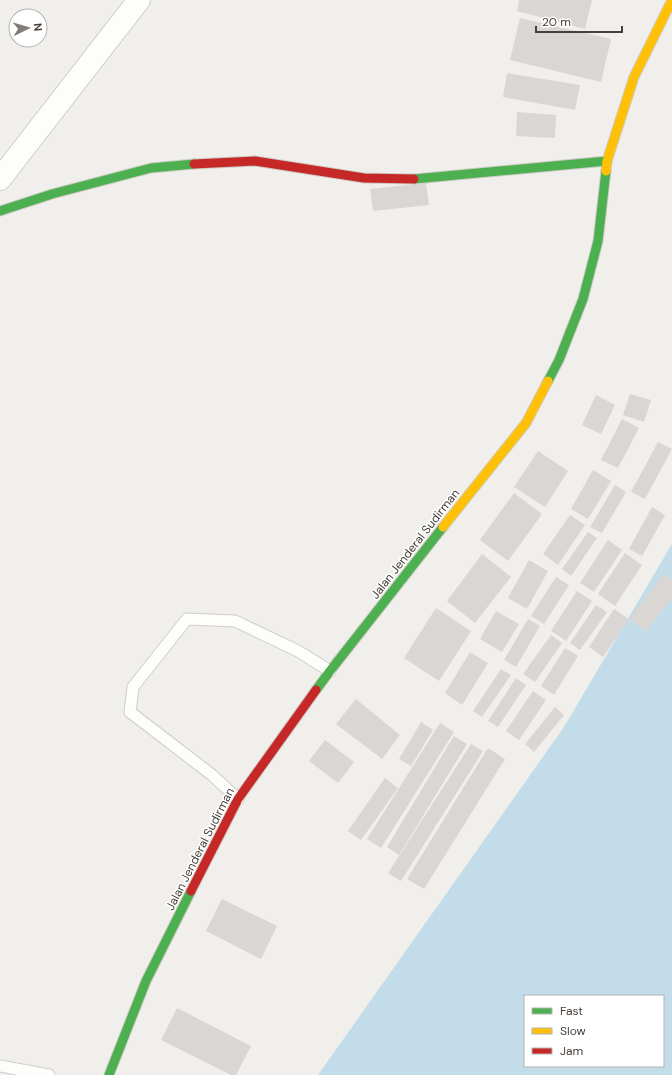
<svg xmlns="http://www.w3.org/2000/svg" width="672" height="1075" font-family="'DM Sans',sans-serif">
<rect width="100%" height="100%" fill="#f1efec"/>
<!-- water -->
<path fill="#c2dce9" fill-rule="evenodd" d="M 672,544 L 672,1075 L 318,1075 L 564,727 ZM 525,996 L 663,996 L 663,1066 L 525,1066 Z"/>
<!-- building -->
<g fill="#d9d6d3">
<polygon points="519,0 592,0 585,29 517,11"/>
<polygon points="520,18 611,39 601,82 510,60"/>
<polygon points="507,73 580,85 575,110 503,97"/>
<polygon points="517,112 556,115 555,138 516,136"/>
<polygon points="426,183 429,205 373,211 370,189"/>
<polygon points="630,394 651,400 644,422 623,415"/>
<polygon points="596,395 615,405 601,434 582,425"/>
<polygon points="622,419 639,428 618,468 601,460"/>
<polygon points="658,442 672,449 645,499 631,492"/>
<polygon points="538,451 568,471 545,507 514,487"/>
<polygon points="593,470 611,481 588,519 571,509"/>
<polygon points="615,485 626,492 602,533 590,527"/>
<polygon points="514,493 542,514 508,561 480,540"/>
<polygon points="652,507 665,515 642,556 629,549"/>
<polygon points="570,515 585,525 558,565 543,554"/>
<polygon points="588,532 597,538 571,576 562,569"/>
<polygon points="608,540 622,550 594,592 580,583"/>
<polygon points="625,553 642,565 615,606 598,594"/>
<polygon points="482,554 511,577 475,623 447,601"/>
<polygon points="529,560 548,571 527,609 508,598"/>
<polygon points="664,574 672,580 672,598 646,632 629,619"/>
<polygon points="556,577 569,585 544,624 531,616"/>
<polygon points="577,591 592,601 566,641 551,631"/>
<polygon points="596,605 607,612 580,650 570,643"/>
<polygon points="436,608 471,631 439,681 404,658"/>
<polygon points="614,609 629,619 603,657 589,647"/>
<polygon points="496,611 519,624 502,652 480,639"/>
<polygon points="528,619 540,626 516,667 504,660"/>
<polygon points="551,635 562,643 535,682 523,674"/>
<polygon points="565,648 578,656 554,695 541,686"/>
<polygon points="470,652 488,663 462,705 445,693"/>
<polygon points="501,669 511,675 482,717 473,711"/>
<polygon points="516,678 526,685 498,727 488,721"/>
<polygon points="533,691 546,700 519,740 506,731"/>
<polygon points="356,699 400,735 382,759 336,724"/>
<polygon points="555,707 564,715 534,752 525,744"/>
<polygon points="421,722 433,730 411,766 399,759"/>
<polygon points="440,723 454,732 381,848 367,839"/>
<polygon points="454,736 467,744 399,855 387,847"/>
<polygon points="325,740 354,762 338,783 309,761"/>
<polygon points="471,744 483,751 401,881 388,873"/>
<polygon points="488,748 505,759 424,889 407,879"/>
<polygon points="385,778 398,788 361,840 348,831"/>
<polygon points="222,899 277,926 261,959 206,931"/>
<polygon points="177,1008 251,1046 236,1075 231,1075 161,1040"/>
</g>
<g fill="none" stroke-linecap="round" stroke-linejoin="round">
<defs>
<g id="lane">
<polyline points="238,799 212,775 130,712 133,687 187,619 235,621 298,651 330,671"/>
<polyline points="0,1066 49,1075"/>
</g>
<polyline id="street" points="0,179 139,0"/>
<g id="fast">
<polyline points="414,179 607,161"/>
<polyline points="0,211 52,194 151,168 194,164"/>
<polyline points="548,381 559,360 583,299 598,241 606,171"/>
<polyline points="316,690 330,671 443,527"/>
<polyline points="109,1075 146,981 191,891"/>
</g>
<g id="slow">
<polyline points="606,171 607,161 634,77 672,0"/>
<polyline points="443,527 526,423 548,381"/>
</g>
<g id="jam">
<polyline points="194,164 255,161 364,178 414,179"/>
<polyline points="191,891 238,799 316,690"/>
</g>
</defs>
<!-- lane casing -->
<use href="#lane" stroke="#cfccc9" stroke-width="13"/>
<!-- street casing -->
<use href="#street" stroke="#cfccc9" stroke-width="24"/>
<!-- fast casing -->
<use href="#fast" stroke="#cfcbc4" stroke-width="11"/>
<!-- slow casing -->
<use href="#slow" stroke="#cfcbc4" stroke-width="11"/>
<!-- jam casing -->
<use href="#jam" stroke="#cfcbc4" stroke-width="11"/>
<!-- lane -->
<use href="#lane" stroke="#fdfdfc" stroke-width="11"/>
<!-- street -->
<use href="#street" stroke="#fdfdfc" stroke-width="22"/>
<!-- fast -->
<use href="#fast" stroke="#4caf50" stroke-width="9"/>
<!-- slow -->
<use href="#slow" stroke="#ffc107" stroke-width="9"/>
<!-- jam -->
<use href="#jam" stroke="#c62828" stroke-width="9"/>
</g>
<g text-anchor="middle" stroke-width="3" stroke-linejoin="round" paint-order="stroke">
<!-- street labels -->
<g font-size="12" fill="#464039" stroke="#fff">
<text transform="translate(415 544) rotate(-52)" y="4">Jalan Jenderal Sudirman</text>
<text transform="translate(200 849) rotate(-63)" y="4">Jalan Jenderal Sudirman</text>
</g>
</g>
<!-- legend -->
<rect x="524" y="995" width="140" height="72" fill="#ffffff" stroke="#b5b3b0"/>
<rect x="532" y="1008" width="20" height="6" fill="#4caf50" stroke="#b5b3b0"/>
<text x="560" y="1015" font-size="12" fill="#464039">Fast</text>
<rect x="532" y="1028" width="20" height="6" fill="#ffc107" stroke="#b5b3b0"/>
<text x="560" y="1035" font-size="12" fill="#464039">Slow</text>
<rect x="532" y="1048" width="20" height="6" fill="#c62828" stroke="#b5b3b0"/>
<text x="560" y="1055" font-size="12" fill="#464039">Jam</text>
<!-- north arrow -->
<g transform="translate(28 28) rotate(85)"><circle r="19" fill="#ffffff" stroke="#b5b3b0"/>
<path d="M0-3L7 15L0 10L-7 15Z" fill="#827d78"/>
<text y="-6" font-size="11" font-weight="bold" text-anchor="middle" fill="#464039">N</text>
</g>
<!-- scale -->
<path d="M536 26v6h86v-6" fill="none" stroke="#464039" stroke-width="2"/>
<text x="542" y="26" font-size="12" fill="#464039" stroke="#ffffff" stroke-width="3" paint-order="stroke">20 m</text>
</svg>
